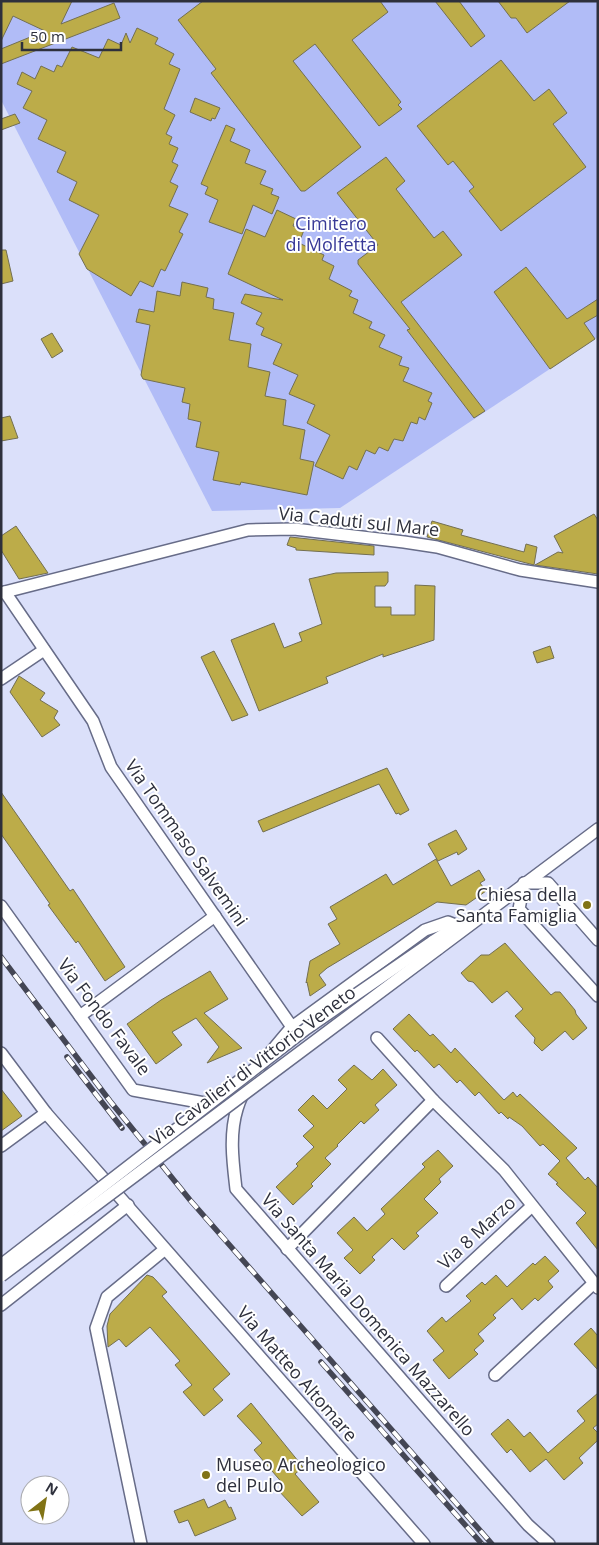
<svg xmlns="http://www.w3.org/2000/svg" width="599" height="1545" font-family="'Open Sans',sans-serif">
<rect width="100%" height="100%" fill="#dbe0fa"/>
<!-- green -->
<polygon fill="#b1bcf7" points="1,1 598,1 598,337 340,508 212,511 1,100"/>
<!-- building -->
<g fill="#bcac49" stroke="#736f51">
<polygon points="1,1 72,1 61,24 114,3 120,18 1,64 1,49 45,31 13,16 1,41"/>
<polygon points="203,1 380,1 388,12 352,40 401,102 398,105 402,109 379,126 315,44 293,61 361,147 305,191 301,191 211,73 216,69 178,20"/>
<polygon points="435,1 459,1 485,36 471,47"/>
<polygon points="498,1 570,1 527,33 516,18 511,18"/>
<polygon points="137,28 158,38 155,44 174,54 169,64 180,69 164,109 175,115 166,134 172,137 169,144 178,148 172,162 178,165 170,182 178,186 169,206 188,214 179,232 183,234 165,271 161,269 153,287 140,281 131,296 87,269 79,254 99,215 69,200 77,182 57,172 66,152 38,139 47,120 23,108 32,91 17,84 22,72 35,79 41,66 54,72 57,65 62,67 72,47 99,58 108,39 121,45 126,33 130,43"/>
<polygon points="501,60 534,101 549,89 567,113 553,124 586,167 501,231 469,191 474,187 453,161 448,165 417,126"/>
<polygon points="195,98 220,108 215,119 212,118 211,121 190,112"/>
<polygon points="15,114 20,123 1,130 1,119"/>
<polygon points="226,125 235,129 230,141 250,150 245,163 266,171 260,184 273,189 271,194 279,197 272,214 253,205 242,234 209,222 218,200 205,194 208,187 201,184"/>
<polygon points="386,157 405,181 396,189 413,211 434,238 443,231 462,255 401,302 485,411 474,418 407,330 410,329 358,264 358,260 378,245 337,193"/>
<polygon points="277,210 296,219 293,226 304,230 299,243 324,255 322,260 334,266 329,279 352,291 349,296 358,300 353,313 372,322 369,328 385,335 379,347 402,357 399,365 409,368 403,381 432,393 428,401 432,403 425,420 419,417 417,424 411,422 403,441 394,439 388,451 379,447 375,454 366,450 357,470 349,466 343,479 315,466 330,435 307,423 315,405 289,394 298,375 273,364 282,344 261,335 264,328 256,324 262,313 241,303 245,294 283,300 228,274 246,229 265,237"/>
<polygon points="1,250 6,250 13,281 1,284"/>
<polygon points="526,267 567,319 598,299 598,315 584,323 595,339 550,369 494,292"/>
<polygon points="182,282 208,288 206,297 214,299 213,309 234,313 229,340 251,344 248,367 270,372 265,396 286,400 283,425 305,430 300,459 314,462 307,495 241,482 240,485 213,480 219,452 196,447 201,422 188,419 190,404 182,402 185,388 143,379 141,375 150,325 136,322 139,309 154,312 157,291 180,296"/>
<polygon points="52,333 63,351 52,358 41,339"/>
<polygon points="10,416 18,438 1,441 1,418"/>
<polygon points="594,514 598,520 598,574 535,565 558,552 563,553 554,536"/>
<polygon points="432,521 463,530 461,535 524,552 526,544 537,547 534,565 427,537"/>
<polygon points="16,526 48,573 19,579 1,550 1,536"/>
<polygon points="290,537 374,546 374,555 296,550 296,548 287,545"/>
<polygon points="388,572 388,582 385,586 375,586 375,607 391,607 391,615 415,615 415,585 435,586 434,640 383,657 383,654 326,677 328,683 259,711 231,640 274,623 284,648 302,641 299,633 322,624 309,579 336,573"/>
<polygon points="550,646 554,658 537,663 533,652"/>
<polygon points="214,651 248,715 232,721 201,657"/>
<polygon points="19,676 45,693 40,700 58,711 54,718 60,725 42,737 10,692"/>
<polygon points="387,768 409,810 400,815 399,813 396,814 379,784 263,832 258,821"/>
<polygon points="1,792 70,891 73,889 125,967 105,981 78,941 76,943 59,920 48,905 50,904 1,834"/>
<polygon points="456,830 467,849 458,855 457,852 438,861 428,844"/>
<polygon points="436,859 451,886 479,870 485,880 480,883 486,891 466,905 437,902 327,968 319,975 326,985 310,996 307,982 306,983 310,961 340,944 328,924 337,919 330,907 386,874 393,885"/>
<polygon points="505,943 551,995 555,992 560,992 575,1010 576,1014 587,1028 573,1040 565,1031 542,1051 534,1043 535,1038 515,1016 523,1009 507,991 492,1003 473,982 468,981 461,973 481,955 489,955"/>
<polygon points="210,971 228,999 204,1013 242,1048 207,1063 219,1047 196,1018 172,1032 182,1045 156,1064 127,1024 161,1000"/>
<polygon points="409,1014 430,1036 433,1034 451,1053 455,1048 504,1100 513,1092 517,1097 520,1094 577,1148 566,1158 585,1180 588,1177 598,1188 598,1250 576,1223 586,1213 556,1184 558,1183 548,1174 560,1161 543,1144 540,1146 522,1126 509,1117 508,1119 501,1112 499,1114 479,1092 475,1096 460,1080 457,1083 439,1064 434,1068 417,1050 415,1052 393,1029"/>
<polygon points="354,1065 372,1080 383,1069 397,1085 375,1105 379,1110 364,1124 361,1121 337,1145 338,1146 325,1158 331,1164 311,1184 313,1186 293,1205 276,1187 298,1166 296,1164 314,1147 303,1136 314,1126 298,1110 313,1095 327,1109 347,1089 338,1080"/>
<polygon points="1,1089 22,1116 1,1131"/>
<polygon points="438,1150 453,1166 439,1179 441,1182 424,1199 438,1213 416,1233 419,1236 404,1250 392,1238 372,1257 375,1260 360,1274 344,1258 353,1250 337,1233 354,1217 367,1231 385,1214 381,1209 425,1167 422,1164"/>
<polygon points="545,1256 559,1271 548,1281 553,1287 538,1301 535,1298 522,1310 512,1298 493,1315 496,1318 478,1334 484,1341 474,1350 478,1354 449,1379 433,1360 444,1351 427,1331 442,1317 446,1322 471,1301 466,1296 482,1282 485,1285 496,1275 507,1287 533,1263 535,1265"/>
<polygon points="147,1275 153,1277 167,1292 162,1296 230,1374 213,1389 223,1400 204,1416 183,1392 192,1385 175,1365 180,1361 150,1327 126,1347 119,1339 108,1347 107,1326 110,1314"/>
<polygon points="591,1328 598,1336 598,1370 574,1344"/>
<polygon points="598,1393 598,1424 593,1428 598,1433 598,1440 579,1458 583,1463 564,1480 546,1459 530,1472 511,1449 507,1453 491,1434 508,1419 524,1437 530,1432 548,1453 585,1421 577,1411"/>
<polygon points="251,1403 303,1467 295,1474 319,1502 302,1516 278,1490 284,1485 254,1450 262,1443 237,1416"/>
<polygon points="204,1499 208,1508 225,1500 229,1508 231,1507 236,1519 195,1536 188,1520 179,1523 174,1511"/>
</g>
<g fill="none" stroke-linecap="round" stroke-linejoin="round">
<defs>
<g id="street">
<path d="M 5,592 L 93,721 L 111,767 L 292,1027 C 273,1049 245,1081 237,1109 C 229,1135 233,1163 236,1189 L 528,1525 L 549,1544"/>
<polyline points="1,593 248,530 294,529 404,542 437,547 520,570 598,582"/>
<polyline points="1,679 44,650"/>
<polyline points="524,883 519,909 598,996"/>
<polyline points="524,883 548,883 598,940"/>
<polyline points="1,906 133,1090 232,1108"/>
<polyline points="432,942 457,926"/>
<polyline points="438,949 598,829"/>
<polyline points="80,1016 215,916"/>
<polyline points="292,1027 425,930 448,922 458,926"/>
<polyline points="377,1038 433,1100"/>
<polyline points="1,1053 46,1113 424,1544"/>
<polyline points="1,1146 46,1113"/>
<polyline points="287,1249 433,1100 504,1170 598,1288"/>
<polyline points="446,1286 532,1206"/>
<polyline points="1,1305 128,1205"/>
<polyline points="495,1375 594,1283"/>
<polyline points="141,1544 96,1328 107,1297 164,1250"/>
</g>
</defs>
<!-- street casing -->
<use href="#street" stroke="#676c88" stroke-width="14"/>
<!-- street -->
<use href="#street" stroke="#fff" stroke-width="11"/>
<defs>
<g id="rail">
<polyline points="1,957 110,1101 190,1200 492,1544"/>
<polyline points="67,1057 122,1128"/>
<polyline points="321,1362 482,1544"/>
</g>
</defs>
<!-- rail casing -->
<use href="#rail" stroke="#444654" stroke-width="5.5"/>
<!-- rail -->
<use href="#rail" stroke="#fff" stroke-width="4" stroke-dasharray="11" stroke-linecap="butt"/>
<defs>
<g id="street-bridge">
<polyline points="1,1265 306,1029 432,942"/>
<polyline points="1,1276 438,949"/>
</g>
</defs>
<!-- street-bridge casing -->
<use href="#street-bridge" stroke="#676c88" stroke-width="14" stroke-linecap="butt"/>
<!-- street-bridge -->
<use href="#street-bridge" stroke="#fff" stroke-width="11"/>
</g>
<!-- markers -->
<g fill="#817315" stroke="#fff" stroke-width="2">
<circle cx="587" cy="905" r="5"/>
<circle cx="206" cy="1475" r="5"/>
</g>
<g text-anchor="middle" stroke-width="4" stroke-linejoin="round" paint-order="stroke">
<!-- park labels -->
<g font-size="18" fill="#383997" stroke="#fff">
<text x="331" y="230">Cimitero<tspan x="331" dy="21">di Molfetta</tspan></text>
</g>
<!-- street labels -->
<g font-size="18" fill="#2e303c" stroke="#fff">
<text transform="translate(359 522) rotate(6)" y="6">Via Caduti sul Mare</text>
<text transform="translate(186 843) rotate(55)" y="6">Via Tommaso Salvemini</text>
<text transform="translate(104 1017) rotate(53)" y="6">Via Fondo Favale</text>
<text transform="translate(253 1066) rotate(-37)" y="6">Via Cavalieri di Vittorio Veneto</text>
<text transform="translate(477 1233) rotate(-43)" y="6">Via 8 Marzo</text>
<text transform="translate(368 1315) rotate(49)" y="6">Via Santa Maria Domenica Mazzarello</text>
<text transform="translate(297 1374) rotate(49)" y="6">Via Matteo Altomare</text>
</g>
<!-- poi labels -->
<g font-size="18" fill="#2e303c" stroke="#fff" text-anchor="end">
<text x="577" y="901">Chiesa della<tspan x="577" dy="21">Santa Famiglia</tspan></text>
<text x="216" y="1471" text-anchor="start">Museo Archeologico<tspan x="216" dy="21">del Pulo</tspan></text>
</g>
</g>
<!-- border -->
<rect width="599" height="1545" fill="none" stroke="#2e303c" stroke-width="5"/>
<!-- north arrow -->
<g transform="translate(45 1500) rotate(31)"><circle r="24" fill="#ffffff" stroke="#abacb1"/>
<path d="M0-4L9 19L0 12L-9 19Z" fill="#817315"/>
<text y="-8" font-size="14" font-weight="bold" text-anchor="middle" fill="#2e303c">N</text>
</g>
<!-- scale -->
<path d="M22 42v8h99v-8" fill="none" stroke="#2e303c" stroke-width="2.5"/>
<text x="30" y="42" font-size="15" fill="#2e303c" stroke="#ffffff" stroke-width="4" paint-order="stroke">50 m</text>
</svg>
